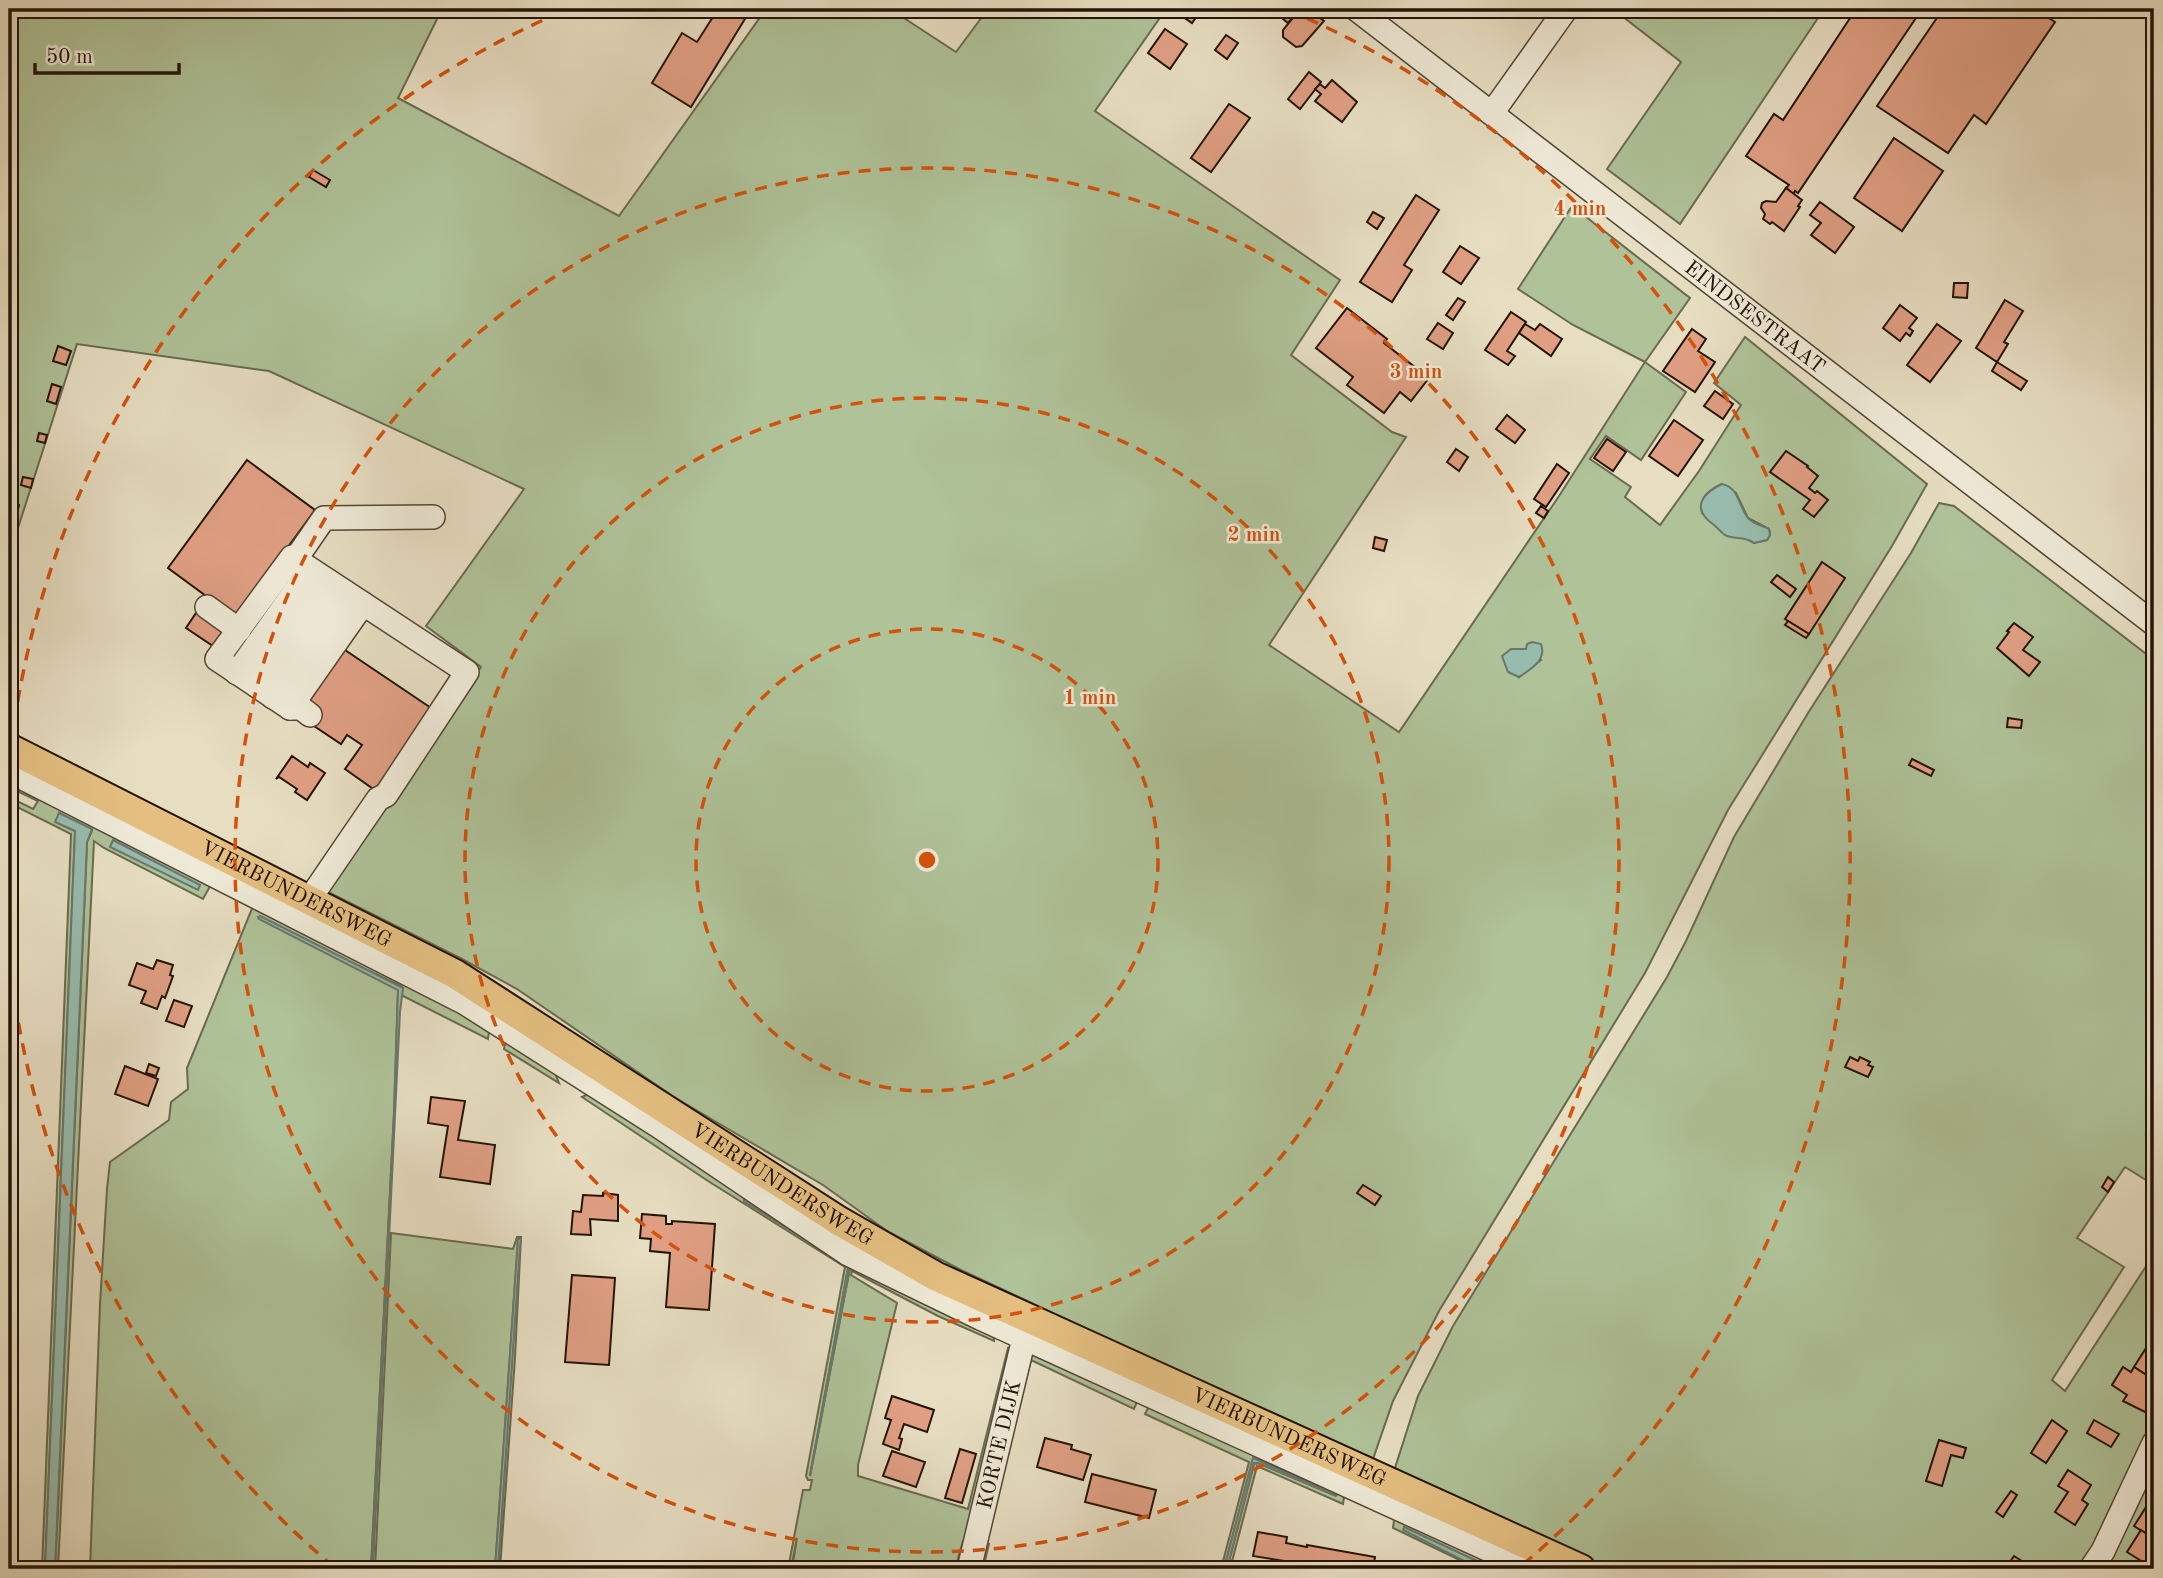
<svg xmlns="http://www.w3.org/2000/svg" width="2163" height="1578" font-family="'Old Standard TT',serif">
<rect width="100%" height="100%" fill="#e7dec2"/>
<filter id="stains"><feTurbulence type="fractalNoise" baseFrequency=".00286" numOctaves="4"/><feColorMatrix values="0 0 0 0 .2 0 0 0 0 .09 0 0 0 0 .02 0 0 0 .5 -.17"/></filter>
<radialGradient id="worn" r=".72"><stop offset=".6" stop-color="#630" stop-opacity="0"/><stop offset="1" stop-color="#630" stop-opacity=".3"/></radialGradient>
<!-- green -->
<g fill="#afc298" stroke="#696a50" stroke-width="2" fill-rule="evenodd">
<path d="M 9,9 L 442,9 L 398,98 L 619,216 L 766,9 L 890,9 L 956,52 L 988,9 L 1166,9 L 1095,111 L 1340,280 L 1291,355 L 1392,432 L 1406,437 L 1269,645 L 1399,732 L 1559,496 L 1645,362 L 1573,325 L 1518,289 L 1572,206 L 1690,298 L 1645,362 L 1686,392 L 1641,460 L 1606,436 L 1590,459 L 1631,487 L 1625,497 L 1660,525 L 1699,471 L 1741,405 L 1714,383 L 1745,337 L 1927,484 L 1892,546 L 1728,810 L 1645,973 L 1439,1311 L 1393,1401 L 1372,1462 L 959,1269 L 887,1231 L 823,1185 L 674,1097 L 517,989 L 462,959 L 326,891 L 481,667 L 426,626 L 524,489 L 269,371 L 77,344 L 9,556 ZM 1722,484 L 1736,493 L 1748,518 L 1769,529 L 1770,535 L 1767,540 L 1754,543 L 1744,537 L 1727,536 L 1702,513 C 1699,497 1709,490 1722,484 ZM 1516,649 L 1526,649 L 1541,660 L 1519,677 Z"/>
<polygon points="1613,9 1824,9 1680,224 1607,169 1681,62"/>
<polygon points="1939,503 1954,506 2154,660 2154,1185 2125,1167 2077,1238 2124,1267 2052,1380 2065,1391 2154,1254 2154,1569 2104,1569 2115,1552 2099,1540 2078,1569 1603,1569 1395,1471 1395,1468 1418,1396 1453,1326 1667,977 1686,941 1734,837 1808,713 1911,553"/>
<polygon points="9,777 213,881 203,899 104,848 94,841 58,1569 55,1569 58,1508 86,868 87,842 92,831 59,813 56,822 75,831 45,1569 42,1569 71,834 9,803 9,797 33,809 38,801 9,787"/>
<polygon points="253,906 490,1023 488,1039 401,995 403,988 401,986 258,918 398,989 394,1113 371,1569 90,1569 100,1304 107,1189 110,1162 169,1120 171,1102 188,1089 187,1068"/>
<polygon points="507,1034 550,1061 559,1083 504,1049"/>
<path d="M 595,1091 L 865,1268 L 907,1290 L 993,1330 L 994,1341 L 938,1316 L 852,1271 L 851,1275 L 897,1303 L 858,1465 L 858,1476 L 968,1509 L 1008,1348 L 1016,1351 L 1003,1412 L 983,1484 L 965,1569 L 958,1569 L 965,1542 L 963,1541 L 955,1569 L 792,1569 L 797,1538 L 791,1569 L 788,1569 L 803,1490 L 810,1490 L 812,1480 L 808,1480 L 806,1476 L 845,1267 L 708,1181 L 582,1097 ZM 745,1198 L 847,1263 L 850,1268 L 810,1476 L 848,1268 L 847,1265 L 744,1201 Z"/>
<polygon points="391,1233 513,1249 517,1237 521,1237 515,1358 500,1569 498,1569 520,1239 518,1240 495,1569 375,1569"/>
<polygon points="1027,1345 1139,1397 1134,1409 1031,1360 985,1543 989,1544 983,1569 981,1569 982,1561 979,1569 974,1569"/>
<polygon points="1151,1402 1345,1490 1343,1504 1257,1466 1230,1569 1227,1569 1254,1464 1258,1463 1336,1496 1263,1461 1253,1458 1224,1569 1221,1569 1249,1462 1145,1414"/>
<polygon points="1395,1512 1485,1553 1478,1569 1393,1528"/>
</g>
<!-- water -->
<g fill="#97bcae" stroke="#69786b" stroke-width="2">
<path d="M 1722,484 C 1740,488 1738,507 1749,519 C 1754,524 1763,526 1769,529 L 1770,535 L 1767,540 L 1754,543 C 1743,535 1737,540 1727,536 C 1723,535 1718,528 1714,525 C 1691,509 1701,494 1722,484 Z"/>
<path d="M 1532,642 L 1541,644 C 1547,660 1531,669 1519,677 L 1508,672 L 1502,656 L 1511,649 L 1526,649 L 1527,644 Z"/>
<polygon points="59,813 92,829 87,842 55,1569 45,1569 75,831 55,822"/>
<polygon points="113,840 200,885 198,890 110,847"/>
<polygon points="260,916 403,988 400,1012 373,1569 371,1569 394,1113 398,990 259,919 258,917"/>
<polygon points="745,1198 847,1263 850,1268 810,1476 848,1268 846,1265 744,1201"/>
<polygon points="518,1239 521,1239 520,1247 498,1569 495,1569"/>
<polygon points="1253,1458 1337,1496 1258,1463 1254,1463 1227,1569 1224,1569"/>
<polygon points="1404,1527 1477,1561 1474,1566 1403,1530"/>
</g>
<!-- building -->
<g fill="#e09f83" stroke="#231307" stroke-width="2">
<polygon points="718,9 751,9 691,107 652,83 682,33 697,42"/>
<polygon points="1178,9 1202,9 1192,23 1176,12"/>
<polygon points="1271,9 1300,9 1288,23"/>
<polygon points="1300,9 1308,9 1324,21 1302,46 1296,47 1283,37 1283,30"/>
<polygon points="1856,9 1922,9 1798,193 1795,191 1793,194 1786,188 1789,185 1746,156 1774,114 1783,120"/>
<polygon points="1943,9 2035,9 2055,22 1986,124 1974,115 1948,153 1877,106"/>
<polygon points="1165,29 1187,44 1170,69 1148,53"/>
<polygon points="1226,35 1238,43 1227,59 1215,50"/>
<polygon points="1309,72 1321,82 1300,109 1288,99"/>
<polygon points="1332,80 1357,102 1342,122 1315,101 1321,94 1315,89 1320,84 1325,88"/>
<polygon points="1229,104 1250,118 1211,172 1191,158"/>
<polygon points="1894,138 1943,171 1902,231 1854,198"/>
<polygon points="313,170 330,180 326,187 309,177"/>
<polygon points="1786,188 1802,200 1798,206 1800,207 1784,231 1772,222 1770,224 1763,219 1765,214 1761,208 1762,203 1766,201 1776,202"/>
<polygon points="1416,195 1439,210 1404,265 1412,270 1392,302 1360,282"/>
<polygon points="1820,202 1854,227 1835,253 1811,235 1821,223 1810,215"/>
<polygon points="1373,212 1384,218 1377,229 1367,222"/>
<polygon points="1460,246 1479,258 1461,284 1443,272"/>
<polygon points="1954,283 1968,283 1967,298 1953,297"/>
<polygon points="1458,298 1465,302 1453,320 1446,315"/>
<polygon points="2005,300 2023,311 2004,342 2008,344 1997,362 1976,348"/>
<polygon points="1900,305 1917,318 1909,328 1913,331 1910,336 1906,333 1900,341 1883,328"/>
<polygon points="1347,308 1387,339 1384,343 1429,378 1411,401 1400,392 1384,413 1347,385 1353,377 1316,348"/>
<polygon points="1511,312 1526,322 1507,351 1515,356 1508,365 1485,350"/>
<polygon points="1438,323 1453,333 1443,349 1427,339"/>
<polygon points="1525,324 1535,330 1540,324 1562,339 1551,356 1519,333"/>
<polygon points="1937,324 1961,341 1930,382 1907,365"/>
<polygon points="1692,329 1706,339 1698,351 1715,362 1695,392 1663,371"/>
<polygon points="58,346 71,351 66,365 53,361"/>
<polygon points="1997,362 2027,381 2021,390 1992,371"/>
<polygon points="52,384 61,387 56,404 47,401"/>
<polygon points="1715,391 1733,404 1723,419 1704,406"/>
<polygon points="1507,415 1525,430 1515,443 1496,429"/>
<polygon points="1674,420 1703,440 1678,476 1649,456"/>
<polygon points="39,433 47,435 45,443 37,441"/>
<polygon points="1607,439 1626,452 1613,471 1594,458"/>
<polygon points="1456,449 1468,457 1459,471 1447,462"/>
<polygon points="1786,451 1808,466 1807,467 1818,476 1809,488 1815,493 1817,491 1828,500 1814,517 1803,509 1810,500 1770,472"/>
<polygon points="247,460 315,510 236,618 168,568"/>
<polygon points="1557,464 1569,473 1546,507 1534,499"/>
<polygon points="23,477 33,479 31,488 21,485"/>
<polygon points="12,503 19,505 15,522 9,520"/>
<polygon points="1541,506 1548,511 1544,518 1536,513"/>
<polygon points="9,520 17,523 15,533 9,531"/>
<polygon points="1375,537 1387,540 1384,551 1373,548"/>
<polygon points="1822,562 1845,578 1809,634 1785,619"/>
<polygon points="1777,575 1796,589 1790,597 1771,582"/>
<polygon points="198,610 228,630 216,648 186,628"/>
<polygon points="1788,621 1809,634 1806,638 1785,625"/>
<polygon points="2014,623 2033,637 2023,650 2040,662 2029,676 1997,648 2009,632 2007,631"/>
<polygon points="342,648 434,710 379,793 345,769 362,745 347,735 341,744 311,724 320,709 307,701"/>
<polygon points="2008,718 2022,720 2021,728 2007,727"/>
<polygon points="292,756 308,767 310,763 325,773 307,800 295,792 297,789 279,777 276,779"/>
<polygon points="1912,759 1934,770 1931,776 1909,765"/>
<polygon points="157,960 173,965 170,975 173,976 165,998 162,996 157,1009 141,1003 146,991 129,985 137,963 153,969"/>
<polygon points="174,1000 192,1006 184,1027 166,1021"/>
<polygon points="1850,1057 1858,1061 1860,1057 1870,1062 1868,1065 1873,1067 1868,1077 1845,1067"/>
<polygon points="149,1064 159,1068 156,1076 146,1073"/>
<polygon points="125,1066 158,1079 148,1106 115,1094"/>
<polygon points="431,1097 465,1101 458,1140 495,1145 490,1184 440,1177 448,1126 428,1123"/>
<polygon points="2154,1121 2154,1139 2146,1134"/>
<polygon points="2108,1177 2114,1182 2108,1192 2102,1187"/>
<polygon points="1363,1185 1381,1196 1375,1205 1357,1193"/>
<polygon points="603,1193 618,1195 618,1221 590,1219 591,1235 571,1234 573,1211 581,1212 583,1195 603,1196"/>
<polygon points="642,1214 666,1216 666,1224 672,1224 672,1221 715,1224 709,1310 666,1307 670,1253 650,1251 651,1239 640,1238"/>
<polygon points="572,1275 615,1278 609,1365 565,1362"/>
<polygon points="2146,1348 2154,1354 2154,1380 2134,1367"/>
<polygon points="2123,1367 2131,1372 2134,1367 2154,1380 2154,1397 2145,1412 2123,1401 2127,1395 2112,1385"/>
<polygon points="892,1396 934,1410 927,1432 904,1424 899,1438 902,1439 899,1450 883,1444 891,1420 885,1418"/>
<polygon points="2052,1420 2067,1431 2046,1463 2031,1453"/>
<polygon points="2094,1420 2119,1434 2111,1447 2087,1433"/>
<polygon points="1045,1438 1072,1445 1071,1449 1091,1455 1083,1480 1037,1467"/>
<polygon points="1939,1440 1966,1448 1963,1458 1951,1455 1942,1486 1926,1481"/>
<polygon points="960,1449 976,1454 962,1503 945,1498"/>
<polygon points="892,1451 925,1462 916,1487 883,1476"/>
<polygon points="2068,1470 2091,1485 2082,1500 2088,1504 2075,1525 2055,1512 2068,1492 2058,1486"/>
<polygon points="1092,1474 1156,1490 1149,1518 1085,1502"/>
<polygon points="2011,1491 2017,1495 2003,1517 1996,1512"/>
<polygon points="2148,1504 2154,1508 2154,1539 2134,1526"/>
<polygon points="2141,1530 2154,1539 2154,1569 2127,1552"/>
<polygon points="1258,1532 1287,1537 1286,1543 1307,1547 1307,1545 1375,1557 1373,1569 1303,1569 1304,1564 1253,1556"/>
<polygon points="2014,1556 2034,1569 2005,1569"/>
</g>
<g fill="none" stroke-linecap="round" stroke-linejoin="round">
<defs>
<g id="minor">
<path id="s1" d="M 1356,9 L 2154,624"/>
<polyline points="1492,113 1566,9"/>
<polyline points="295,560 324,518 433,517"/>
<polyline points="207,607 239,630"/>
<polyline points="237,673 310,570"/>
<polyline points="256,685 328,581"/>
<polyline points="273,697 345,592"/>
<polyline points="290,708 363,604"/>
<polyline points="9,771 465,1003 657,1125 848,1254 980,1318 1531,1569"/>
<polyline points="309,900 378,799 386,795 467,672 292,557 217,659 290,708 301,708 310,715"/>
<path id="s2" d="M 969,1569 L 1024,1338 L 1029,1326"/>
<polyline points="2091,1569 2103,1551 2154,1443"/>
</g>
<g id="major">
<path id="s3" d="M 9,748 L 455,974 L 839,1221 L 935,1276 L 1581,1569"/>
</g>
</defs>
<!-- minor casing -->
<use href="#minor" stroke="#544636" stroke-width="26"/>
<!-- major casing -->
<use href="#major" stroke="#231307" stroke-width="32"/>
<!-- minor -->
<use href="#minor" stroke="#efead7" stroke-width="23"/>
<!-- major -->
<use href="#major" stroke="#e4bf81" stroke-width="28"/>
</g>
<!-- distance rings -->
<g fill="none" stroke="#d4520c" stroke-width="3.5" stroke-dasharray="12 9">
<circle cx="927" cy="860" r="231"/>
<circle cx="927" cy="860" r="462"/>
<circle cx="927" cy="860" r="692"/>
<path d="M334 1567A923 923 0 0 1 9 956M9 764A923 923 0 0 1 566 10M1288 10A923 923 0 0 1 1520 1567"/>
</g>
<g text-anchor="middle" stroke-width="5" stroke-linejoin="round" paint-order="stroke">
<!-- street labels -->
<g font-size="21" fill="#231307" stroke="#efead7">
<text dy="7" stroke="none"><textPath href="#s1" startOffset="504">EINDSESTRAAT</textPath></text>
<text dy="7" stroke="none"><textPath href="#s3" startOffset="322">VIERBUNDERSWEG</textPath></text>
<text dy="7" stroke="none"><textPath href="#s3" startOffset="889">VIERBUNDERSWEG</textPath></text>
<text dy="7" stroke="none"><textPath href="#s3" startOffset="1456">VIERBUNDERSWEG</textPath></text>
<text dy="7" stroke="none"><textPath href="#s2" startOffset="128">KORTE DIJK</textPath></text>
</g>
</g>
<circle cx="927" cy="860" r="10" fill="#d4520c" stroke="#efead7" stroke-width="3.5"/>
<g font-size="21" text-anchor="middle" font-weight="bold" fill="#d4520c" stroke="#efead7" stroke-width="5" stroke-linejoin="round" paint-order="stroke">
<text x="1580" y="215">4 min</text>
<text x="1416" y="378">3 min</text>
<text x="1254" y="541">2 min</text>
<text x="1090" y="704">1 min</text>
</g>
<!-- margin -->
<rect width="2163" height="1578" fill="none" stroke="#e7dec2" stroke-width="35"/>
<rect x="10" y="10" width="2142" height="1557" fill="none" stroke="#231307" stroke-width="3.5"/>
<rect x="18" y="18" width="2128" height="1543" fill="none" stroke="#231307" stroke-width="2"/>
<!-- scale -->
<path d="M35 63v10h144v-10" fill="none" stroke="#231307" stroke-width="3.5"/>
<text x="46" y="63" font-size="21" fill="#231307" stroke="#efead7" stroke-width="5" paint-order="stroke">50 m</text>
<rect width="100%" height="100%" filter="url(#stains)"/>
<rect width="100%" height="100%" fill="url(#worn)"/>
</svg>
